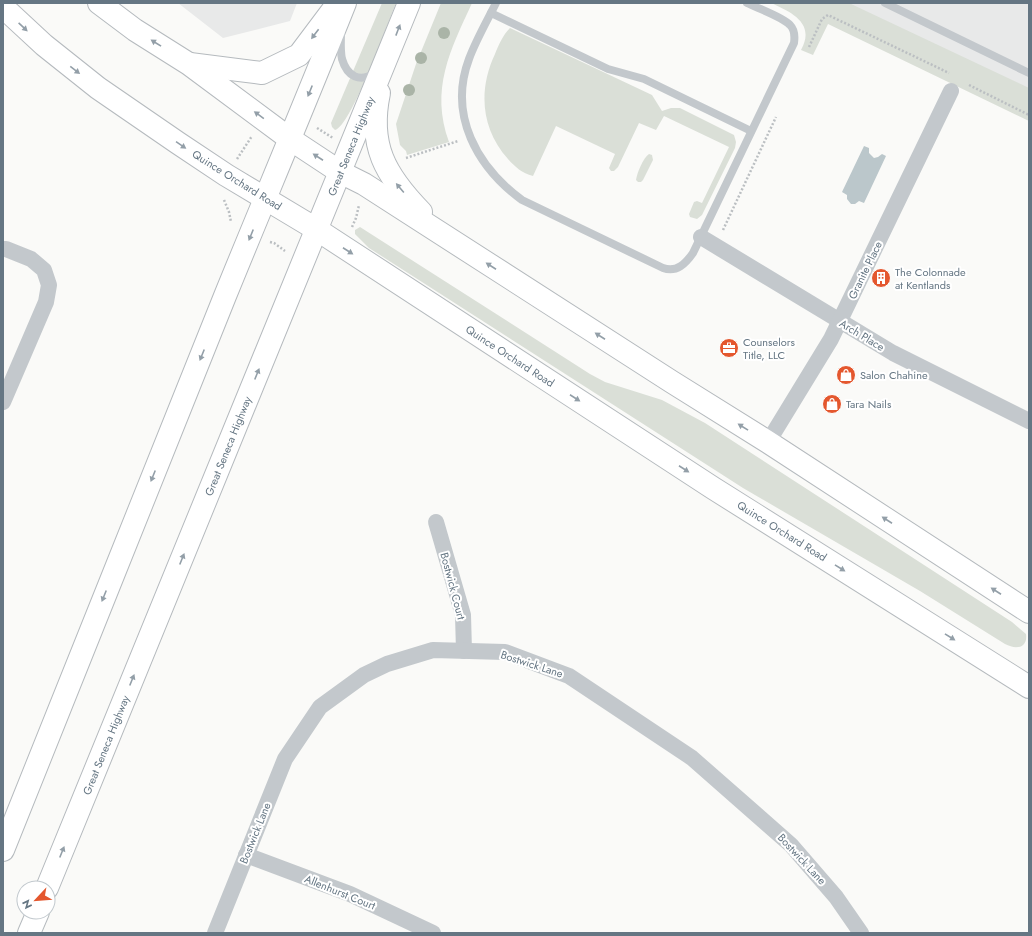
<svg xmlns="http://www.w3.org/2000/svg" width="1032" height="936" font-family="Jost,sans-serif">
<rect width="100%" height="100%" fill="#fafaf8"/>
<!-- built -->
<g fill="#e8e9e9">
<polygon points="178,3 297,3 290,21 223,38"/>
<polygon points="834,3 1029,3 1029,95"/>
</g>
<!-- green -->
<g fill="#dadfd7">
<path d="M 382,3 L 396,3 C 388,22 351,127 335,130 L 332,127 L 331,123 Z"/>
<path d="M 441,3 L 472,3 C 450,51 430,89 449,142 L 407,155 L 406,151 L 400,145 L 396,124 L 416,64 Z"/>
<path d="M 771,3 L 849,3 L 1029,88 L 1029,121 L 828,24 L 813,55 L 801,50 C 816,23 791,12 771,3 Z"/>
<path d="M 510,28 L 652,95 L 662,111 L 671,108 L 680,108 L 734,135 L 736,142 L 735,148 L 702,215 L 697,219 L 690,217 L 689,214 L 694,202 L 697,201 L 702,203 L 729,147 L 664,116 L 656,130 L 639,123 L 618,167 L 614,171 L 611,171 L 609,168 L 615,154 L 556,126 L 533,176 C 522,173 515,167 508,159 C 481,129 478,90 495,54 C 499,44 503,35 510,28 Z"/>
<path d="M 649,154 L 652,155 L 653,160 L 643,180 L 641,182 L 638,182 L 636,180 C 637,173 643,158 649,154 Z"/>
<path d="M 360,227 L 590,374 L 605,382 L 662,400 L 705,423 L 1012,622 L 1026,634 C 1028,648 1016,650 1005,644 L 920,591 L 743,488 L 369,248 L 355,234 L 355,230 Z"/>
</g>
<!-- water -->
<polygon fill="#bbc7cb" points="864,146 869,148 869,153 874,158 878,157 882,154 886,156 864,203 859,201 855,204 851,204 847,199 847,195 842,192"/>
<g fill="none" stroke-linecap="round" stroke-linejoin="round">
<defs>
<g id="primary">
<polyline points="99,3 135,30 189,64 290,139 340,172 364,184 672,382 768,442 1029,612"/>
<polyline points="3,7 44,45 98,88 178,143 226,175 316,229 713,488 1029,687"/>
<polyline points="190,64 262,73 299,55 335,7"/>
<path d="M 379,93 C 368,145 385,175 421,212"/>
<path d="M 3,850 C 77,665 151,481 225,296 C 265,198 306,101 345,3"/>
<polyline points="47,888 409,3"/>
<polyline points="29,933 38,912"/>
</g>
</defs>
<!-- primary casing -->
<use href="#primary" stroke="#b5babe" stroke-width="24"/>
<!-- path -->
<g stroke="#bbbfc2" stroke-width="2.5" stroke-dasharray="2 2" stroke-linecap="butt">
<polyline points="809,47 822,19 828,15 949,73"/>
<polyline points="969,85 1029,115"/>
<polyline points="317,128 333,138"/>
<polyline points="406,158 458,141"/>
<polyline points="237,159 252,136"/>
<polyline points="224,200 229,212 231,222"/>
<polyline points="352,227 356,218 359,205"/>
<polyline points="723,230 776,117"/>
<polyline points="270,242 274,243 285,251"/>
</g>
<!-- service -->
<g stroke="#c3c8cc" stroke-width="8">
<path d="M 496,3 C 487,21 476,40 469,59 C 448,115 477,167 522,200 L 663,268 C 677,273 686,263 693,253 L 794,43 C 795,36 795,30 790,25 C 783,17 757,8 747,3"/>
<polyline points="885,3 1029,73"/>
<polyline points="491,13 608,69 644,79 751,131"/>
<path d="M 341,33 C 341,42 340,50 342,59 C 347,76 360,84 375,72"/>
</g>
<!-- minor -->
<g stroke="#c3c8cc" stroke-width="16">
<polyline points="701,237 893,353 1029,421"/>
<polyline points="3,249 6,249 31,259 44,270 49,285 46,302 3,402"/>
<polyline points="768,442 831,339 951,91"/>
<polyline points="436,522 463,615 464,651"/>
<polyline points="246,855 350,894 433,933"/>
<polyline points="215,933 285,759 320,707 364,675 387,664 433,650 505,652 569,676 692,758 791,845 836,897 861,933"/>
</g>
<!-- primary -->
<use href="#primary" stroke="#fff" stroke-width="22"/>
</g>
<!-- trees -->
<g fill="#aab4a7">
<circle cx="444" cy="33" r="6"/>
<circle cx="421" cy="58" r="6"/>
<circle cx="409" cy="90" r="6"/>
</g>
<!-- one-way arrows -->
<defs><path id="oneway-solid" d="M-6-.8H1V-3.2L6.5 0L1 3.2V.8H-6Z"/></defs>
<g fill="#939fa8">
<use href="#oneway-solid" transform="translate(23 27) rotate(43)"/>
<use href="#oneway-solid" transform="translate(398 30) rotate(-69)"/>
<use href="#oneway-solid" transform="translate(315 34) rotate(127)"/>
<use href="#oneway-solid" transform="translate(156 43) rotate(-148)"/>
<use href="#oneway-solid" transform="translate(75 70) rotate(38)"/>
<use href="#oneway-solid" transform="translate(310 91) rotate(112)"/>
<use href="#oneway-solid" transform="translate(259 115) rotate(-144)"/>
<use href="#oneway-solid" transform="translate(181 145) rotate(34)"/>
<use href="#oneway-solid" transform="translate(318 157) rotate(-147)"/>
<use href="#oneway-solid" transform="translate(400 188) rotate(-130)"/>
<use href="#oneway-solid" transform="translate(251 235) rotate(112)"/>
<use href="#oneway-solid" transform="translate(348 251) rotate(33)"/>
<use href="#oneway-solid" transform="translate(491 266) rotate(-147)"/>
<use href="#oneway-solid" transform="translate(600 336) rotate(-147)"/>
<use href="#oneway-solid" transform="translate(202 355) rotate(112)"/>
<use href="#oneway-solid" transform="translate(257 374) rotate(-68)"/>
<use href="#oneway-solid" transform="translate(575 398) rotate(33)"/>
<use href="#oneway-solid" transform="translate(743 427) rotate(-148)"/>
<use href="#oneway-solid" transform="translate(684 469) rotate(33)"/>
<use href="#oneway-solid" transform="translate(153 476) rotate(112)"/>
<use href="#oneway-solid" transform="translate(887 520) rotate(-147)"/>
<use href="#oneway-solid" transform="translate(182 559) rotate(-68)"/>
<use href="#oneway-solid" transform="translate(840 568) rotate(32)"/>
<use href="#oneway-solid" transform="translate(996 591) rotate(-147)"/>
<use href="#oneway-solid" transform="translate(104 596) rotate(112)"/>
<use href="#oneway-solid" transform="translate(950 637) rotate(32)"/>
<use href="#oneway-solid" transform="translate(132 680) rotate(-68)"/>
<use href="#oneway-solid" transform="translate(62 852) rotate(-68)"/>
</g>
<!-- icons -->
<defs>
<symbol id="building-disc" viewBox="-11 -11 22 22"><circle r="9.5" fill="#e4572e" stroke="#fff"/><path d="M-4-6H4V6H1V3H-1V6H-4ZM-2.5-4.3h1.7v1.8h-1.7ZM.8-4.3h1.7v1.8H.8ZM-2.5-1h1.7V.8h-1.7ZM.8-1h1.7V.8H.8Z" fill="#fff"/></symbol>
<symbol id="office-disc" viewBox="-11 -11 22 22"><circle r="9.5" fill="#e4572e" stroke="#fff"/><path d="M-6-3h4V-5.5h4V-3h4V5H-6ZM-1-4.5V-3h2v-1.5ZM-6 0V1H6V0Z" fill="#fff"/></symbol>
<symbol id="shop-disc" viewBox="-11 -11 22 22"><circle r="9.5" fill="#e4572e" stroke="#fff"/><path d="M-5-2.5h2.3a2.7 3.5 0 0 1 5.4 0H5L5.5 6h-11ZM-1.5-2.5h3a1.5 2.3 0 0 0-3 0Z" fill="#fff"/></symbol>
</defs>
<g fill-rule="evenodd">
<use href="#building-disc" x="870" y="267" width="22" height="22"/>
<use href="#office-disc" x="718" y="337" width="22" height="22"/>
<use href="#shop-disc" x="835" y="364" width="22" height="22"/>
<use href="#shop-disc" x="821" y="393" width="22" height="22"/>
</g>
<g text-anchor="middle" stroke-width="4" stroke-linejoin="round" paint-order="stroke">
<!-- street labels -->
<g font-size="11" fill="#657683" stroke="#fff">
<text transform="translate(351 146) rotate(-68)" y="4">Great Seneca Highway</text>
<text transform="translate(237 180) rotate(32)" y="4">Quince Orchard Road</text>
<text transform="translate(865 270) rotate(-64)" y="4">Granite Place</text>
<text transform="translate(862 335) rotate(31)" y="4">Arch Place</text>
<text transform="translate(510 356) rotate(33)" y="4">Quince Orchard Road</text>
<text transform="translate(228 446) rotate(-68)" y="4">Great Seneca Highway</text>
<text transform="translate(782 531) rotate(32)" y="4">Quince Orchard Road</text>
<text transform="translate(453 586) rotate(75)" y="4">Bostwick Court</text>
<text transform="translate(532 664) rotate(18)" y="4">Bostwick Lane</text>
<text transform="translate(106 745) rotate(-68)" y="4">Great Seneca Highway</text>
<text transform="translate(255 833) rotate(-68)" y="4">Bostwick Lane</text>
<text transform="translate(802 859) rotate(47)" y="4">Bostwick Lane</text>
<text transform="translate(340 892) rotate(22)" y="4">Allenhurst Court</text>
</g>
<!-- poi labels -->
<g font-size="11" fill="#657683" stroke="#fff" text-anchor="start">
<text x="895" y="276">The Colonnade<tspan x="895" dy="13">at Kentlands</tspan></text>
<text x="743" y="346">Counselors<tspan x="743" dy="13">Title, LLC</tspan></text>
<text x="860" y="379">Salon Chahine</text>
<text x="846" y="408">Tara Nails</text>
</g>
</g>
<!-- border -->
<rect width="1032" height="936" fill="none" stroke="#657683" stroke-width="8"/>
<!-- north arrow -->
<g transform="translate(36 900) rotate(244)"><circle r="19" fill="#ffffff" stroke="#c1c8cd"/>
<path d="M0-3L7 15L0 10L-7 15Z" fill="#e4572e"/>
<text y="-6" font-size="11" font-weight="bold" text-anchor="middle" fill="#657683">N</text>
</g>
</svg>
